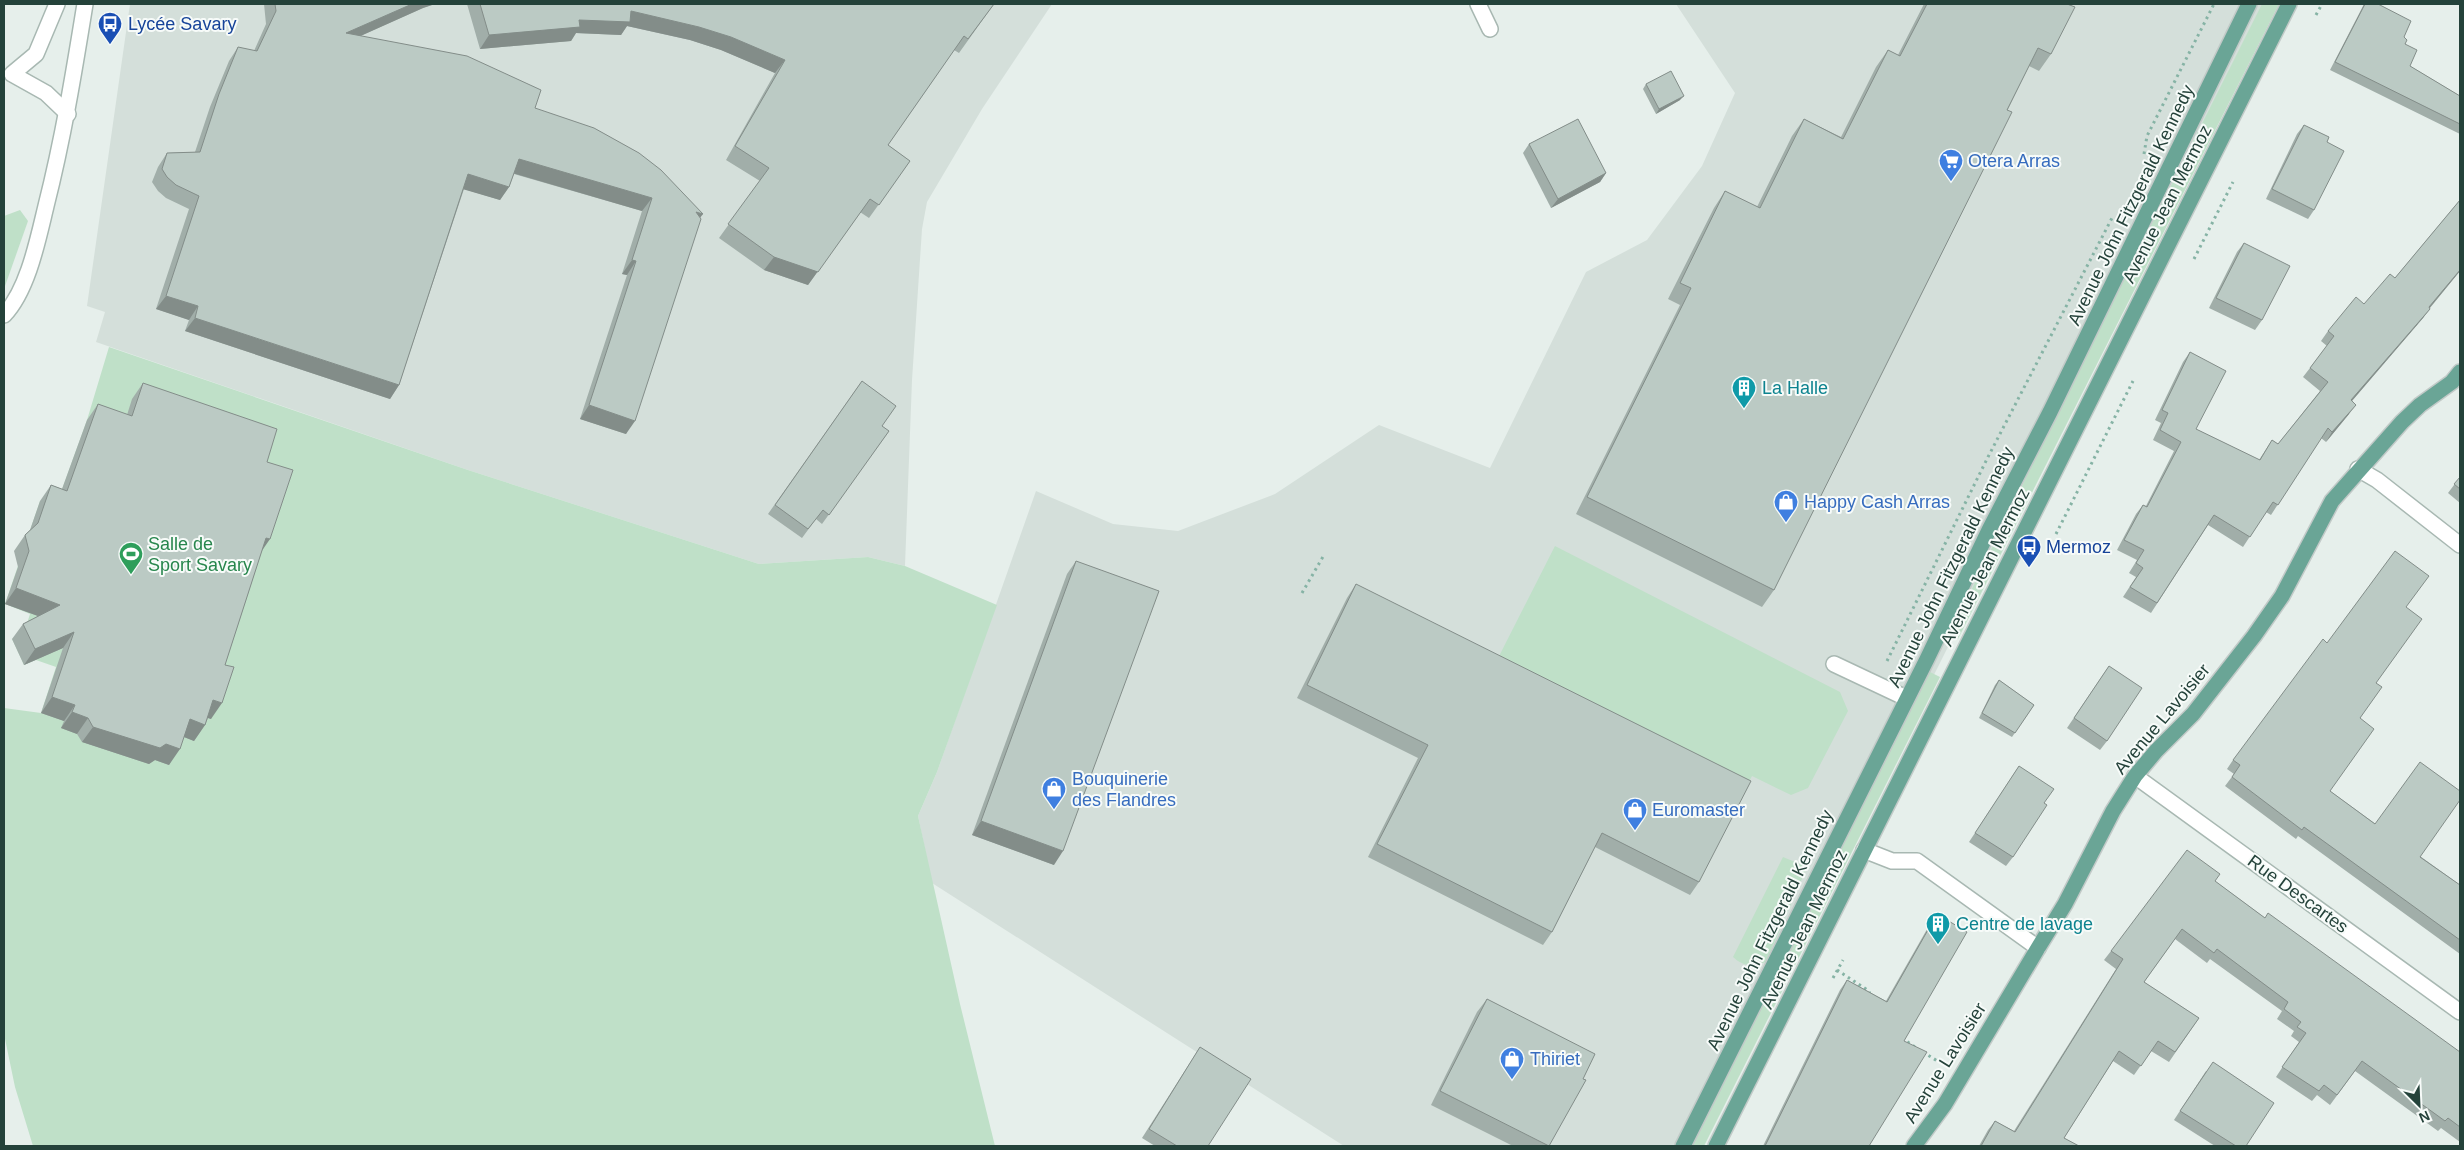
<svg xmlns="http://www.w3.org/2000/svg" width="2464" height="1150" font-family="Helvetica,sans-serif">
<rect width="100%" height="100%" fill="#e6efeb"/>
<!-- built -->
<g fill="#d4dfda">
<polygon points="130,4 1052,4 982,109 927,202 922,229 912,380 905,566 868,557 759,564 468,470 96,342 105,312 87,306"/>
<polygon points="1676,4 2270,4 1698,1146 1344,1146 932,883 918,816 937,772 1036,491 1113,524 1178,531 1275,494 1379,425 1490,468 1586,272 1647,240 1702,166 1735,93"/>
</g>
<!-- green -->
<g fill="#bfe0c8">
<polygon points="2262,4 2279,4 1958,639 1950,634 2079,369"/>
<polygon points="20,210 28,221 4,289 4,216"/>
<polygon points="109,347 468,470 759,564 868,557 905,566 997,605 937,772 918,816 960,1004 995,1146 33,1146 15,1087 4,1034 4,708 41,713 56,667 36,660 24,665 12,639 24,633 30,614 5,604 40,501 56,506 87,420"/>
<polygon points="1555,546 1840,692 1848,711 1808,788 1791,795 1752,776 1742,795 1492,670"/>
<polygon points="1930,672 1940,677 1704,1146 1693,1146 1816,896"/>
<path d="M 1783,857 L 1807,867 L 1766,962 C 1751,966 1744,967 1733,957 Z"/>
</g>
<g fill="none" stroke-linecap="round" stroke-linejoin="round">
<defs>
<g id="minor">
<polyline points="57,4 36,54 12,74 46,93 68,114"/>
<polyline points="1478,4 1490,29"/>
<path d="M 4,315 C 28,290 38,239 46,206 C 63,139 74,72 85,4"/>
<polyline points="2358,469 2377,480 2460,545"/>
<polyline points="1834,664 1906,698"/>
<polyline points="2135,776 2460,1012"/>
<polyline points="1864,850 1892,861 1917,861 2038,948"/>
</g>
<g id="major">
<polyline points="1683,1146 1927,659 1989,530 2050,412 2249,4"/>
<polyline points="1716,1146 2289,4"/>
<polyline points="1914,1146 1945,1104 2038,948 2065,904 2113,811 2135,776 2156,751 2193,714 2254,636 2282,596 2332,501 2402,422 2420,405 2452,382 2460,372"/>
</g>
</defs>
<!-- minor casing -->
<use href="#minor" stroke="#a8b8b2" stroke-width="18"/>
<!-- major casing -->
<use href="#major" stroke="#c2cac8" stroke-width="18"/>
<!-- path -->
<g stroke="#86b3a5" stroke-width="3" stroke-dasharray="2.5 4" stroke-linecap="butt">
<polyline points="2316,15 2322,4"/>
<polyline points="2144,154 2147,136 2214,4"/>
<polyline points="2194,259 2233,182"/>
<polyline points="2056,534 2133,381"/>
<polyline points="1302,593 1324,555"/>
<polyline points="1887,661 1988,457 2112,218"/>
<polyline points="1837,970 1869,991 1870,995"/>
<polyline points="1833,978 1843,960"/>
<polyline points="1902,1038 1915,1047"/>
<polyline points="1923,1052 1939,1062"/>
</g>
<!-- minor -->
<use href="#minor" stroke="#fff" stroke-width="15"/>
<!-- major -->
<use href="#major" stroke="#6aa596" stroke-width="15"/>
</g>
<!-- wall -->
<g fill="#a1aea9">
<polygon points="264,4 435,4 423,8 360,36 535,108 700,218 626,434 580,419 627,275 622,274 642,211 514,174 509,187 500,200 464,189 399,385 390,399 185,331 189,320 156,309 189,209 166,198 158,191 152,182 158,167 167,153 195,152 210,107 229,61 238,47 254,51 266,24"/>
<polygon points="467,4 994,4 959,53 954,50 888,145 910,161 869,218 860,212 808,285 764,270 719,238 760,181 726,160 775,73 721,50 690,40 627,26 621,35 576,33 571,41 480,49"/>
<polygon points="1924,4 2067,4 2051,54 2039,71 2029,66 1774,590 1762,607 1576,514 1680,305 1668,299 1714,208 1725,191 1757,207 1792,136 1804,119 1841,137 1876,67 1888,50 1898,55"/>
<polygon points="2364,4 2378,4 2404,37 2410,66 2460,96 2460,134 2330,70"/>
<polygon points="1646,84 1680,100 1656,114 1643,89"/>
<polygon points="2304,125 2314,210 2308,219 2266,199 2297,134"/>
<polygon points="1529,144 1606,173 1600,182 1551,208 1523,153"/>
<polygon points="2460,200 2460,271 2430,308 2423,318 2352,401 2349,414 2326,442 2321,438 2271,515 2266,512 2243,547 2208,525 2151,613 2123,597 2136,577 2129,573 2137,560 2117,550 2136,514 2143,505 2146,506 2174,451 2153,440 2161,423 2155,420 2183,362 2190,352 2196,429 2259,460 2272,440 2278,444 2320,391 2303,377 2327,346 2321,341 2328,331 2364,304 2395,278"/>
<polygon points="2244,243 2262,320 2255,330 2209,308 2237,252"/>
<polygon points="862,381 882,426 889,431 822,524 816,519 802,538 768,514"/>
<polygon points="143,383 267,462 262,550 225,665 211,719 208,718 205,725 194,741 184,737 169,765 155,760 149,764 82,742 77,734 61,728 64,721 41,713 63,648 24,665 12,639 23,624 38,616 5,604 18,567 14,551 25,535 30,530 40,501 51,485 62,489 87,420 98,404 127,415 132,399"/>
<polygon points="2460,477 2460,503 2448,493"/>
<polygon points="1076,561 1054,865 972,835 1067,574"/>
<polygon points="1356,584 1699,882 1690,895 1595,847 1552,932 1543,945 1368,857 1418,758 1297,698 1347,598"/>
<polygon points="2406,607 2376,683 2360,718 2330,791 2460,885 2460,954 2298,836 2296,839 2225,786 2234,774 2227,769 2233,760 2327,643"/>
<polygon points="2109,666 2107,741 2100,750 2067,728"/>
<polygon points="1999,680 2034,705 2012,737 1979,718 1995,685"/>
<polygon points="2019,766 2013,857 2006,866 1969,842"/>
<polygon points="2215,881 2265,918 2460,1052 2460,1142 2441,1128 2438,1131 2355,1071 2330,1105 2317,1095 2312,1101 2276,1077 2299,1042 2291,1036 2294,1031 2277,1019 2282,1011 2210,959 2207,963 2175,939 2144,982 2199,1018 2169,1062 2151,1051 2134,1075 2113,1061 2064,1138 2079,1146 1979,1146 1988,1130 1995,1121 2014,1131 2116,969 2104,960 2111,951"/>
<polygon points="1937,914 1904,1041 1869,1146 1763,1146 1840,990 1847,980 1886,1001 1930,924"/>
<polygon points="1487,999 1549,1146 1513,1146 1431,1105 1477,1012"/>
<polygon points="1200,1047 1208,1146 1155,1146 1142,1138"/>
<polygon points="2206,1071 2246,1146 2215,1146 2174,1120"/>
</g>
<!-- shaded-wall -->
<g fill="#838d89">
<polygon points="412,4 435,4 423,8 336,47 346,33"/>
<polygon points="631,11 699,27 731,37 785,60 775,73 721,50 690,40 627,26 621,35 576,33 571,41 480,49 489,35"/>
<polygon points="1684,96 1680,100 1656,114 1659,109"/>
<polygon points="519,159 652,198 642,211 509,172"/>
<polygon points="1606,173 1600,182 1551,208 1558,199"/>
<polygon points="468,174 509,187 500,200 459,188"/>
<polygon points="870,199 808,285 764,270 774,257"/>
<polygon points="696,212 703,214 693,227"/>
<polygon points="632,260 636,261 627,275 622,274"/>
<polygon points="2460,270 2460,271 2422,317 2429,307"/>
<polygon points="166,296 198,306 189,320 156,309"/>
<polygon points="2430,309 2423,318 2344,410 2351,400"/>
<polygon points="195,318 399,385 390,399 185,331"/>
<polygon points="589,405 635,421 626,434 580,419"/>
<polygon points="2356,405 2349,414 2326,442 2332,432"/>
<polygon points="266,538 270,539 259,555"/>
<polygon points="16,588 60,605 49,620 5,604"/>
<polygon points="74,632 63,648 24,665 35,649"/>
<polygon points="52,697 75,705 64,721 41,713"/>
<polygon points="213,700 222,703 211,719 202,716"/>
<polygon points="72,712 88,718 77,734 61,728"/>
<polygon points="190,719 205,725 194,741 179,735"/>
<polygon points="93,727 166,744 180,749 169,765 155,760 149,764 82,742"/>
<polygon points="981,821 1063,851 1054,865 972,835"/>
</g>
<!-- building -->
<g fill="#bbcac4" stroke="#838d89">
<polygon points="275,4 412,4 346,33 467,56 541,90 535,108 594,128 639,153 661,170 703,214 696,212 701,219 635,421 589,405 636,261 632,260 652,198 519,159 509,187 468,174 399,385 195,318 198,306 166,296 199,196 176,185 167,177 162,169 167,153 200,152 219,94 238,47 257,51 276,11"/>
<polygon points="480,4 994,4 968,39 964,36 888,145 910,161 879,205 870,199 818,272 774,257 728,224 769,168 735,146 785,60 731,37 699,27 631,11 630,22 579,20 580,27 489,35"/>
<polygon points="1927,4 2067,4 2075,7 2051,54 2038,48 2007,110 2012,112 1774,590 1587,497 1691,288 1680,283 1725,191 1760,208 1804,119 1843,139 1888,50 1900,56"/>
<polygon points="2365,4 2378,4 2411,21 2404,37 2407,40 2405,44 2417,50 2410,66 2460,96 2460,124 2335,62"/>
<polygon points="1671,71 1684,96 1659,109 1646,84"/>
<polygon points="1578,119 1606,173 1558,199 1529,144"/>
<polygon points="2304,125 2329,137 2327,142 2344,151 2314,210 2272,189"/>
<polygon points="2460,200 2460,270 2429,307 2430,309 2351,400 2356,405 2332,432 2328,428 2278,505 2273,502 2250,537 2214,515 2157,603 2130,587 2143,568 2136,563 2144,550 2124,540 2143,505 2147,507 2181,442 2160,430 2168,413 2162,410 2190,352 2226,371 2196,429 2260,460 2272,440 2278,444 2328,382 2310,368 2334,336 2328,331 2356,297 2364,304 2390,274 2395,278"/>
<polygon points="2244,243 2290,266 2262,320 2216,298"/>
<polygon points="862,381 896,406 882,426 889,431 829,515 823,510 808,529 775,505"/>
<polygon points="143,383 277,429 267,462 293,470 270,539 266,538 225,665 234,667 222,703 213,700 205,725 190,719 180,749 166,744 160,748 93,727 88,718 72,712 75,705 52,697 74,632 35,649 23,624 60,605 16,588 29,551 25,535 38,523 51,485 67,491 98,404 132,416"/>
<polygon points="2460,477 2460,489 2454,484"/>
<polygon points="2395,551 2429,576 2406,607 2422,619 2376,683 2382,687 2360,718 2374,729 2330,791 2375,824 2420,762 2460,791 2460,800 2420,857 2460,885 2460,940 2304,827 2302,830 2232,777 2240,765 2233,760 2323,639 2327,643"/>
<polygon points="1076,561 1159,591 1063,851 981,821"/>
<polygon points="1356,584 1751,781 1699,882 1602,833 1552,932 1377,844 1428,745 1307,685"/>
<polygon points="2109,666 2142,688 2107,741 2074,718"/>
<polygon points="1999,680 2034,705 2015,733 1982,713"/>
<polygon points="2019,766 2054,789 2044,803 2047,805 2013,857 1975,833"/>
<polygon points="2187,850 2220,874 2215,881 2265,918 2268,913 2460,1052 2460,1127 2448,1118 2445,1121 2362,1061 2337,1095 2324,1085 2319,1091 2282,1067 2306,1033 2297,1027 2301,1022 2284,1009 2288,1002 2217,949 2214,953 2182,929 2144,982 2199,1018 2175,1052 2158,1041 2141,1066 2119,1051 2064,1138 2079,1146 1981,1146 1995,1121 2015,1132 2123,959 2111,951"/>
<polygon points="1937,914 1967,932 1904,1041 1927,1052 1869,1146 1765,1146 1847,980 1887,1002"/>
<polygon points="1487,999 1595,1054 1583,1079 1586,1080 1549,1146 1440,1091"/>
<polygon points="1200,1047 1251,1079 1208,1146 1177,1146 1149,1129"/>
<polygon points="2213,1062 2274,1103 2246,1146 2236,1146 2180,1111"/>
</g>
<!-- icons -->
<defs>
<symbol id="bus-pin" viewBox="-11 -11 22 30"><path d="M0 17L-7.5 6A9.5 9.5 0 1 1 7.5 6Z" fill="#1a4fb4" stroke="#f7fbf9"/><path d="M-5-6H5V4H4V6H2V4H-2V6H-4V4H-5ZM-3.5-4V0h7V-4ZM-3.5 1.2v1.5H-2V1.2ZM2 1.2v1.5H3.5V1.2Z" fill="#fff"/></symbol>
<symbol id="supermarket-pin" viewBox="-11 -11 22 30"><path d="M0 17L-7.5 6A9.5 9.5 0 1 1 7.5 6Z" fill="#3f7fe0" stroke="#f7fbf9"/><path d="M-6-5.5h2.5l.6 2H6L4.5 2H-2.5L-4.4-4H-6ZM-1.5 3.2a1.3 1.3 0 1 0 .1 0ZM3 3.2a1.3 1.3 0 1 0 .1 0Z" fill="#fff"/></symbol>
<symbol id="building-pin" viewBox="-11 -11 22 30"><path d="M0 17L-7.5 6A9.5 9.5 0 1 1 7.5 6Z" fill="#0f9aa8" stroke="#f7fbf9"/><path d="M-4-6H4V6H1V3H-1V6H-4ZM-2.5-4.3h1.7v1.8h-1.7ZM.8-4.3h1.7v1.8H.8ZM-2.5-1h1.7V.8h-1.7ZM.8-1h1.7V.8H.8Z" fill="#fff"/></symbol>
<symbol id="shop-pin" viewBox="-11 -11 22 30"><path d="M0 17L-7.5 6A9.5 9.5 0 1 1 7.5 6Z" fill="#3f7fe0" stroke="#f7fbf9"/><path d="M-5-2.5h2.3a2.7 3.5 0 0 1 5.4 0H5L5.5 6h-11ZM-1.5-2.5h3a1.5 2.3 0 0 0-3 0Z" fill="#fff"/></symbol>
<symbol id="stadium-pin" viewBox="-11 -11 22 30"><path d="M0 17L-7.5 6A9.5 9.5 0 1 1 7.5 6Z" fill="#2e9e5b" stroke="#f7fbf9"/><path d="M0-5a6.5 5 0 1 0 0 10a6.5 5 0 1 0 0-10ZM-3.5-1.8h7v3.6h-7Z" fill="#fff"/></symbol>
</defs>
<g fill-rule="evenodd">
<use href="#bus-pin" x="96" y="10" width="28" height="38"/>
<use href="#supermarket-pin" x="1937" y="147" width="28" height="38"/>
<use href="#building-pin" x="1730" y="374" width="28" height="38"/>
<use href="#shop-pin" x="1772" y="488" width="28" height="38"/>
<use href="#bus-pin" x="2015" y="533" width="28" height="38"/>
<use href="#stadium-pin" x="117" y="540" width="28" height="38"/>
<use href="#shop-pin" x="1040" y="775" width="28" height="38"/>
<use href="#shop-pin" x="1621" y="796" width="28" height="38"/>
<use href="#building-pin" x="1924" y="910" width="28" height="38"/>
<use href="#shop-pin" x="1498" y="1045" width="28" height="38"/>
</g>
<g text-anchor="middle" stroke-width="4" stroke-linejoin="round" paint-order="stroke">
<!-- transit labels -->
<g font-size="18" fill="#164399" stroke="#f7fbf9" text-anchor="start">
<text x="128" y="30">Lycée Savary</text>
<text x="2046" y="553">Mermoz</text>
</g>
<!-- shop labels -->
<g font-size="18" fill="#366cbe" stroke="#f7fbf9" text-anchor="start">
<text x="1968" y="167">Otera Arras</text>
<text x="1804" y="508">Happy Cash Arras</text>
<text x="1072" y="785">Bouquinerie<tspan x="1072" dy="21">des Flandres</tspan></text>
<text x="1652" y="816">Euromaster</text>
<text x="1530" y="1065">Thiriet</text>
</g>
<!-- street labels -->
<g font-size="18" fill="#24423a" stroke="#f7fbf9">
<text transform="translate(2167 204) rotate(-63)" y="6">Avenue Jean Mermoz</text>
<text transform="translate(2131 205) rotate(-64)" y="6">Avenue John Fitzgerald Kennedy</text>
<text transform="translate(1951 567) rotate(-64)" y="6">Avenue John Fitzgerald Kennedy</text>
<text transform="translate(1985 567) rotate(-63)" y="6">Avenue Jean Mermoz</text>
<text transform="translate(2162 719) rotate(-50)" y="6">Avenue Lavoisier</text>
<text transform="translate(2298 894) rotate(36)" y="6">Rue Descartes</text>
<text transform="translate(1804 929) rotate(-64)" y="6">Avenue Jean Mermoz</text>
<text transform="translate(1770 930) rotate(-64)" y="6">Avenue John Fitzgerald Kennedy</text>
<text transform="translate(1945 1063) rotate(-58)" y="6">Avenue Lavoisier</text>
</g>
<!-- culture labels -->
<g font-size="18" fill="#0d838f" stroke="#f7fbf9" text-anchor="start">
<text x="1762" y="394">La Halle</text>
<text x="1956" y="930">Centre de lavage</text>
</g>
<!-- leisure labels -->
<g font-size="18" fill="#27864d" stroke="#f7fbf9" text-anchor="start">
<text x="148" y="550">Salle de<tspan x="148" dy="21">Sport Savary</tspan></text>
</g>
</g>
<!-- border -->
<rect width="2464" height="1150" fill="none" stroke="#24423a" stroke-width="10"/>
<!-- north arrow -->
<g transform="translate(2419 1105) rotate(156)" stroke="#f7fbf9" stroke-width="4" paint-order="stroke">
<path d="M0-4L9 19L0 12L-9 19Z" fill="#24423a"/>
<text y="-8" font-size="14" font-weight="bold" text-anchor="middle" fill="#24423a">N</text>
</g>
</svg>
